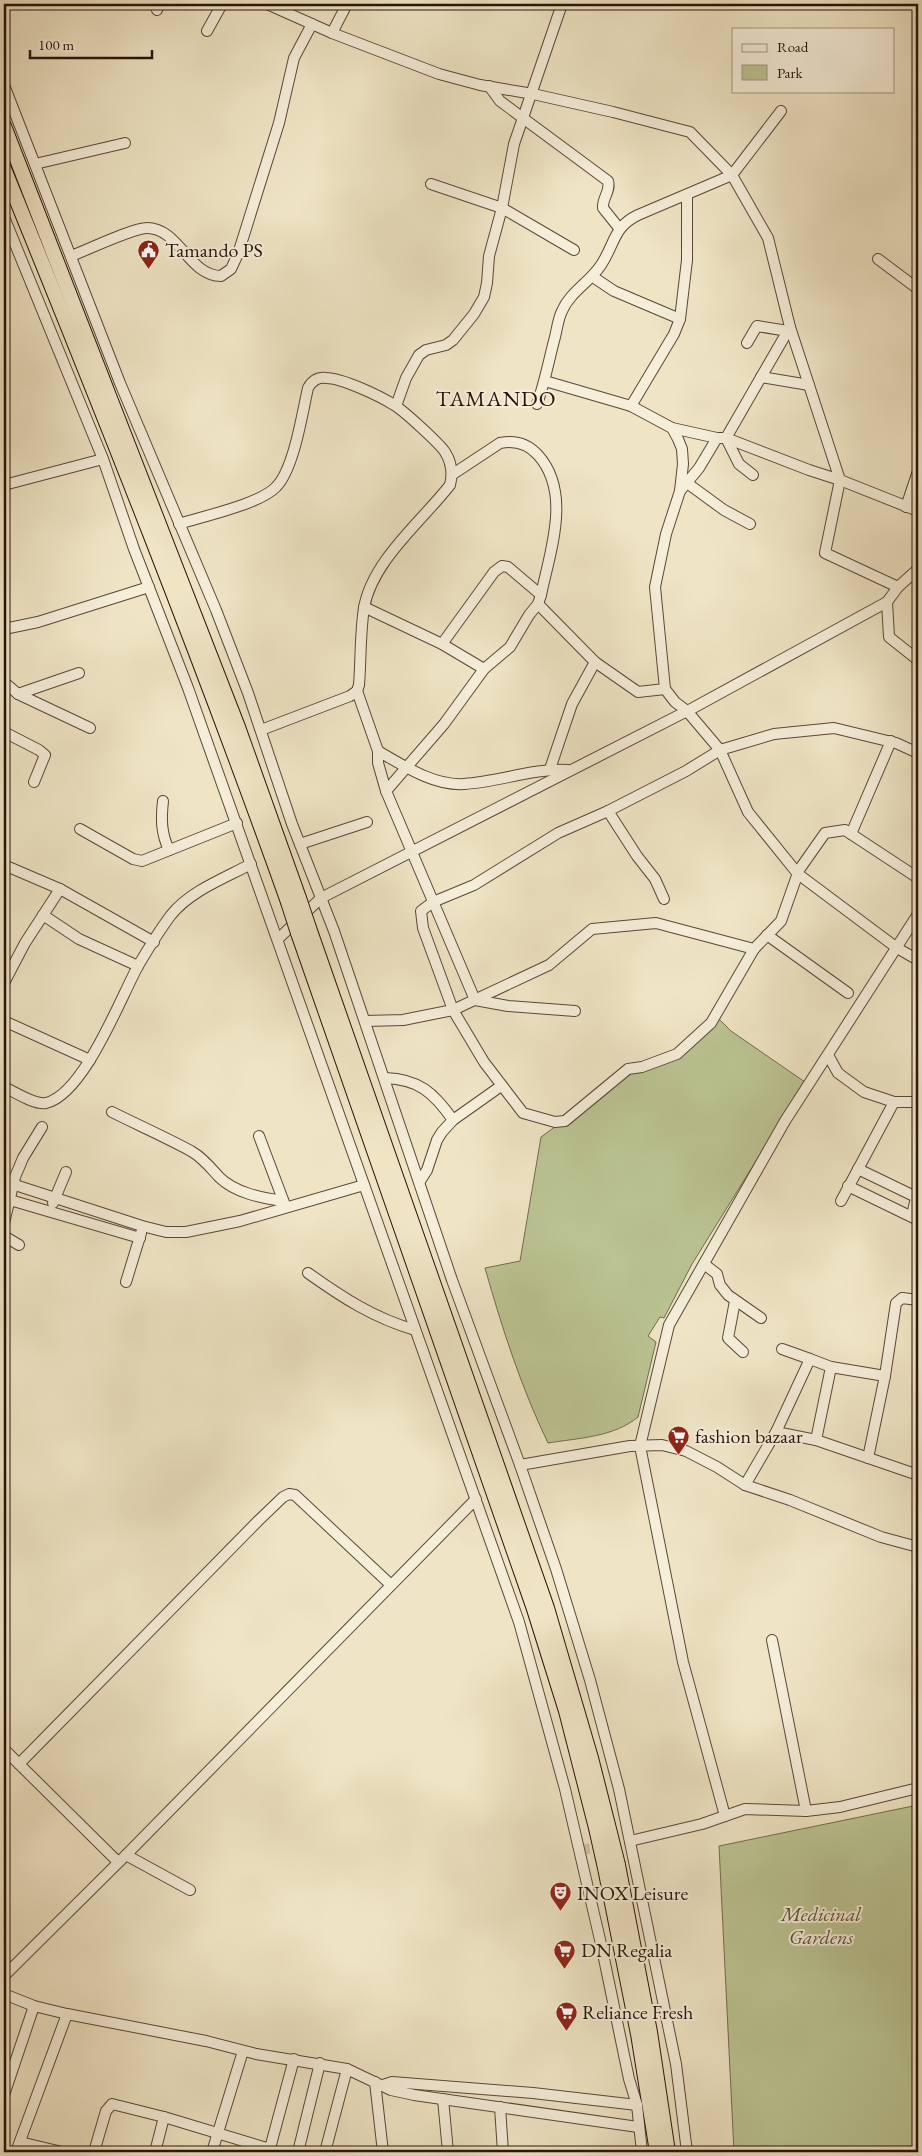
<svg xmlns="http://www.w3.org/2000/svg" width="922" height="2156" font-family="'EB Garamond',serif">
<rect width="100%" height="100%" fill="#efe5c5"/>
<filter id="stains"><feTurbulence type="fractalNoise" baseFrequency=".004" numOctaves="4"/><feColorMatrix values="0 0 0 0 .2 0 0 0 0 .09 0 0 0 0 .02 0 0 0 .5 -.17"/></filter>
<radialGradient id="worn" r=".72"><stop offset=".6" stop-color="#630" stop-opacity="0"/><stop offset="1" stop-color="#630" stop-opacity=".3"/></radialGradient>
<!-- green -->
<g fill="#bbc493" stroke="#726b4e">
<path d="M 718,1018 L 731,1031 L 805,1082 L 692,1264 L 664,1318 L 660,1317 L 648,1336 L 656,1342 L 638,1417 C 614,1437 579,1438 548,1443 C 521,1387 502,1328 485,1268 L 520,1261 L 541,1137 L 631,1071 L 680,1055 Z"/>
<polygon points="918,1805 918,2152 734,2152 719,1846"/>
</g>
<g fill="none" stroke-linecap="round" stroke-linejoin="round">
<!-- minor-tunnel -->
<polyline stroke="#d1c5a9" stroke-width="10" stroke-dasharray="10 5" stroke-linecap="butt" points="580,1850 630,1841"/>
<defs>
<g id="minor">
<polyline points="267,4 332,33 439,74 480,85 533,94 613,112 690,132 732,175 768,238 790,327 840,480 825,553 898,587"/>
<polyline points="157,10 159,4"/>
<polyline points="207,31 222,4"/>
<polyline points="332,33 347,4"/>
<polyline points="4,85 120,383 216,610 248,693 292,824 334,931 452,1280 520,1465 556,1569 590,1680 619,1789 676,2064 687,2152"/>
<path d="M 489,86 L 500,101 L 608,181 C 611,191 602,198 603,208 L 619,228"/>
<polyline points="35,164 125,143"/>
<polyline points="431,184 502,208 574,250"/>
<polyline points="4,217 103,459 134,549 188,688 519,1622 565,1789 601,1944 629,2079 637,2105 642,2152"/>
<path d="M 71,256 C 87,250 133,228 147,228 C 179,228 189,276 221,276 L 231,269 L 238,254 L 279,123 L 294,58 L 312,24"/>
<polyline points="878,259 918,289"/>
<polyline points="593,277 614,291 680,319"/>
<polyline points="747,343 757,326 788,331"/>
<polyline points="761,377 809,385"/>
<polyline points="545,381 631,406 672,428 678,439 682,449 683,464 680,491 666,534 655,587 665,689 675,702 687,711 720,750 748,812 798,874 897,948 918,960"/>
<path d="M 537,404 C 545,382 549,359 555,337 C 557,329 558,319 562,311 C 570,292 590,282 601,265 C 615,244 613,227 638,215 L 732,175 L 781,111"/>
<polyline points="396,406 406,378 419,355 426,350 446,345 453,340 474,314 484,297 487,283 489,256 502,208 514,144 562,4"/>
<polyline points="631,406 674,334 680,319 687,260 687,195"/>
<polyline points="672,428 717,438"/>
<polyline points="753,475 739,464 726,438 790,327"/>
<polyline points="687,483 724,510 750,524"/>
<polyline points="4,485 103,459"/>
<polyline points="680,491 699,468 717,438 726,438 809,470 840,480 918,511"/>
<polyline points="906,507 918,471"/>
<path d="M 179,524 C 204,516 260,504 276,487 C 294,469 302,414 308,388 C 312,381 317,377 326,378 C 342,378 380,396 394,405 C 403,410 440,444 445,452 C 452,463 453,473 450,485 C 422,521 372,561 364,608 C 360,633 361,660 359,685 L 357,691 L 350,696 L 261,730"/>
<polyline points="887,602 889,637 918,660"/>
<polyline points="538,604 595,662 638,692 665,689"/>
<polyline points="364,607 442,644 484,669"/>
<polyline points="4,629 38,622 149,587"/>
<polyline points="442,644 494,572 502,566 508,567 541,595"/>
<polyline points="4,682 18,694 90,728"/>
<polyline points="357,691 378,751 378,763 386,791 475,1000 508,1006 575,1011"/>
<polyline points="18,694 79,673"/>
<polyline points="4,732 39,750 45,755 34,782"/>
<path d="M 378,751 C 404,766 434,786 464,784 C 499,782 533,768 568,770"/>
<polyline points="550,769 572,704 595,662"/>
<path d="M 386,791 L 444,724 L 484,669 L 510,647 L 529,615 L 538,604 L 541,595 C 550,551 572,493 538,455 C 528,444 515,440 500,443 L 453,474"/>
<path d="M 163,801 C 161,819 161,833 169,850"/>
<polyline points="608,811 637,856 655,879 664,899"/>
<polyline points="80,829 133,859 142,861 237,823"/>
<polyline points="851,834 891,741"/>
<polyline points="300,844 367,822"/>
<polyline points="4,865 60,889 154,942"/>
<polyline points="43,915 79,939 138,966"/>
<polyline points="767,935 848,993"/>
<polyline points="278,939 321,898 693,708 887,602 898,587 918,569"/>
<polyline points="754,949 711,1023 677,1054 642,1067 628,1069 565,1121 555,1122 523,1113 484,1062 453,1010 423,928 421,911 433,902 474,885 558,833 608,811 686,771 720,750 774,734 834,728 896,743 918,753"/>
<polyline points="4,983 25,943 60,889"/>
<polyline points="4,1021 90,1060"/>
<polyline points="365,1021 403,1020 453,1010 549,965 592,929 656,923 754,949 781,921 799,870 825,833 845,830 918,878"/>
<polyline points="828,1055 838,1073 864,1092 894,1102 916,1102 918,1099"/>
<path d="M 385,1078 C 419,1079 434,1093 453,1120"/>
<path d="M 4,1087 C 15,1092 34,1105 46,1103 C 84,1094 120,999 138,966 C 148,949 159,931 171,915 C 190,891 225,878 251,864"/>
<path d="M 112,1112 C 138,1125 165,1137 191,1151 C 203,1158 210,1167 219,1177 C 235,1193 262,1198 283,1201"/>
<polyline points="259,1136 285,1205"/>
<polyline points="858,1169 916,1197"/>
<polyline points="420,1181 427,1170 437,1140 442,1132 453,1120 501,1086"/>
<polyline points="12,1184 142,1226 166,1232 186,1232 240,1221 364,1185"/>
<polyline points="848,1186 918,1220"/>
<polyline points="10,1200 140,1238"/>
<polyline points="841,1201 894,1102"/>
<polyline points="53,1203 66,1172"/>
<polyline points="912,1215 918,1190"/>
<polyline points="4,1223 15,1177 23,1158 42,1127"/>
<polyline points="4,1236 19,1245"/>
<polyline points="704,1264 717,1274 720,1285 728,1295 761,1318"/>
<path d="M 308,1273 C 343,1298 374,1318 415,1330"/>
<polyline points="126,1282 141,1233"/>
<polyline points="735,1301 728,1338 743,1352"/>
<polyline points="782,1349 810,1359"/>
<polyline points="831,1367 885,1376 868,1458"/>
<polyline points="885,1376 896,1303 902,1298 918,1300"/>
<polyline points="776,1432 816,1440 918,1475"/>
<polyline points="520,1465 630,1446 662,1445 686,1451 717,1467 745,1485 790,1500 881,1537 918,1547"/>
<polyline points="745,1485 776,1432 810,1359 831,1367 816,1440"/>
<polyline points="772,1640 806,1811"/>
<polyline points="4,1749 19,1764"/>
<polyline points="725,1816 683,1662 640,1446 669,1325 785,1121 918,914"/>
<polyline points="630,1841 702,1824 745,1809 806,1811 840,1807 918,1788"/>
<polyline points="126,1855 190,1890"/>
<polyline points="118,1862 19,1764 258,1521 283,1497 289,1494 295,1495 391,1585"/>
<polyline points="4,1976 126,1855 476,1499"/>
<polyline points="4,1994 34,2006 67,2014 206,2041 256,2054 347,2069 391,2090 414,2095 638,2127"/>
<polyline points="375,2082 383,2152"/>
<polyline points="383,2085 392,2082 533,2093 637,2105"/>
<polyline points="4,2095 34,2006"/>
<polyline points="443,2099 448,2152"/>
<polyline points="500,2107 503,2152"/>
<polyline points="20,2142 62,2152"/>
<polyline points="16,2152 67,2014"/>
<polyline points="94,2152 106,2111 112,2104 164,2117 270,2149"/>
<polyline points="155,2152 164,2117"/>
<polyline points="212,2152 243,2051"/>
<polyline points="269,2152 294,2059"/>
<polyline points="298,2152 320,2063"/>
<polyline points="325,2152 347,2069"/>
</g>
<g id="highway">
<polyline points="4,126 238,727 299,898"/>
<path d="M 4,169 C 103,412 200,655 288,902"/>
<polyline points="309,928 547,1608 591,1758 608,1825"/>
<polyline points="298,933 534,1609 566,1711 596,1828"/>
<polyline points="618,1865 650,2032 668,2152"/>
<polyline points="605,1868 638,2034 657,2152"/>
</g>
</defs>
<!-- minor casing -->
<use href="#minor" stroke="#5a4739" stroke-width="12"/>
<!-- highway casing -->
<use href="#highway" stroke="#28120a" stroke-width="16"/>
<!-- minor -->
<use href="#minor" stroke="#f5eed9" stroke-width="10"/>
<!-- highway -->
<use href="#highway" stroke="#efe5c5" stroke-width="14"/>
<defs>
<g id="highway-bridge">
<polyline points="299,898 309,928"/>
<polyline points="288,902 298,933"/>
<polyline points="608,1825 618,1865"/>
<polyline points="596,1828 605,1868"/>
</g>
</defs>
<!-- highway-bridge casing -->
<use href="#highway-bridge" stroke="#28120a" stroke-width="16" stroke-linecap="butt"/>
<!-- highway-bridge -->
<use href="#highway-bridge" stroke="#efe5c5" stroke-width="14"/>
</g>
<!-- icons -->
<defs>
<symbol id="civic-pin" viewBox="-11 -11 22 30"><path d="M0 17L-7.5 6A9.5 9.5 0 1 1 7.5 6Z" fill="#8f2418" stroke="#f5eed9"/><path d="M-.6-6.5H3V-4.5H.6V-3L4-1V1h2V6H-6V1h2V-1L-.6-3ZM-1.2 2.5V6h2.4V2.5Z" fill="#fff"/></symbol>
<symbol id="supermarket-pin" viewBox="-11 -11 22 30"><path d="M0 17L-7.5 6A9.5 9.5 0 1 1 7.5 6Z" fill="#8f2418" stroke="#f5eed9"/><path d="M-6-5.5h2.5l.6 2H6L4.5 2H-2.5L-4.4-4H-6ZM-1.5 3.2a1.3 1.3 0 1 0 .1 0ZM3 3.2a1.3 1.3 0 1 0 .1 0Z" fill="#fff"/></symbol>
<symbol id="theatre-pin" viewBox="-11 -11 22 30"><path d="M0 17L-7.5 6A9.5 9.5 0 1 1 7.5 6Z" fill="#8f2418" stroke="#f5eed9"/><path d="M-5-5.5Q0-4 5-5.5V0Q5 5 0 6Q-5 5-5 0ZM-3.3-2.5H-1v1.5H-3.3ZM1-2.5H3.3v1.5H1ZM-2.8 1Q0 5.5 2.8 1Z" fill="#fff"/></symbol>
</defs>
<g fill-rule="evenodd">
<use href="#civic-pin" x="136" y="238" width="25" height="34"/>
<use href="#supermarket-pin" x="666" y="1424" width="25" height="34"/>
<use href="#theatre-pin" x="548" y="1880" width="25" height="34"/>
<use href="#supermarket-pin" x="552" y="1938" width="25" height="34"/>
<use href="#supermarket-pin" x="554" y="2000" width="25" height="34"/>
</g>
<g text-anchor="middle" stroke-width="4" stroke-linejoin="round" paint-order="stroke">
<!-- poi labels -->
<g font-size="20" fill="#28120a" stroke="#f5eed9" text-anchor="start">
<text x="165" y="257">Tamando PS</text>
<text x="695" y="1443">fashion bazaar</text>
<text x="577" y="1900">INOX Leisure</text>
<text x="581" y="1957">DN Regalia</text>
<text x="582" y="2019">Reliance Fresh</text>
</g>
<!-- park labels -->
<g font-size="20" font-style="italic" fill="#5b503a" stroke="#f5eed9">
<text x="821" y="1921">Medicinal<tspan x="821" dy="23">Gardens</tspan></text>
</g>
<!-- quarter labels -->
<g font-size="22" letter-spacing="1" fill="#28120a" stroke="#f5eed9">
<text x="496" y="406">TAMANDO</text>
</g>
</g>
<!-- margin -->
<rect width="922" height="2156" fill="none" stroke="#efe5c5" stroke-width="20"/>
<rect x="5" y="5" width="912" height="2146" fill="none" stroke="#28120a" stroke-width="2.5"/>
<rect x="10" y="10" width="902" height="2136" fill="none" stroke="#28120a"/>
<!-- legend -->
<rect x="732" y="28" width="162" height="65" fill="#f5eed9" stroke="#a39686"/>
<rect x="742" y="44" width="25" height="8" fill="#f5eed9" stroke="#a39686"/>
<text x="777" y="52" font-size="15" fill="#28120a">Road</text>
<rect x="742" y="65" width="25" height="15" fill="#bbc493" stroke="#a39686"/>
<text x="777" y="78" font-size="15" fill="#28120a">Park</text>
<!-- scale -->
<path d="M30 50v8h122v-8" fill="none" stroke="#28120a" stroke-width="2.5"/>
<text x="38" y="50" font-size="15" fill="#28120a" stroke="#f5eed9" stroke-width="4" paint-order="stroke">100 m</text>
<rect width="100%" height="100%" filter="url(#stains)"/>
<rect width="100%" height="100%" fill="url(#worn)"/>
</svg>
